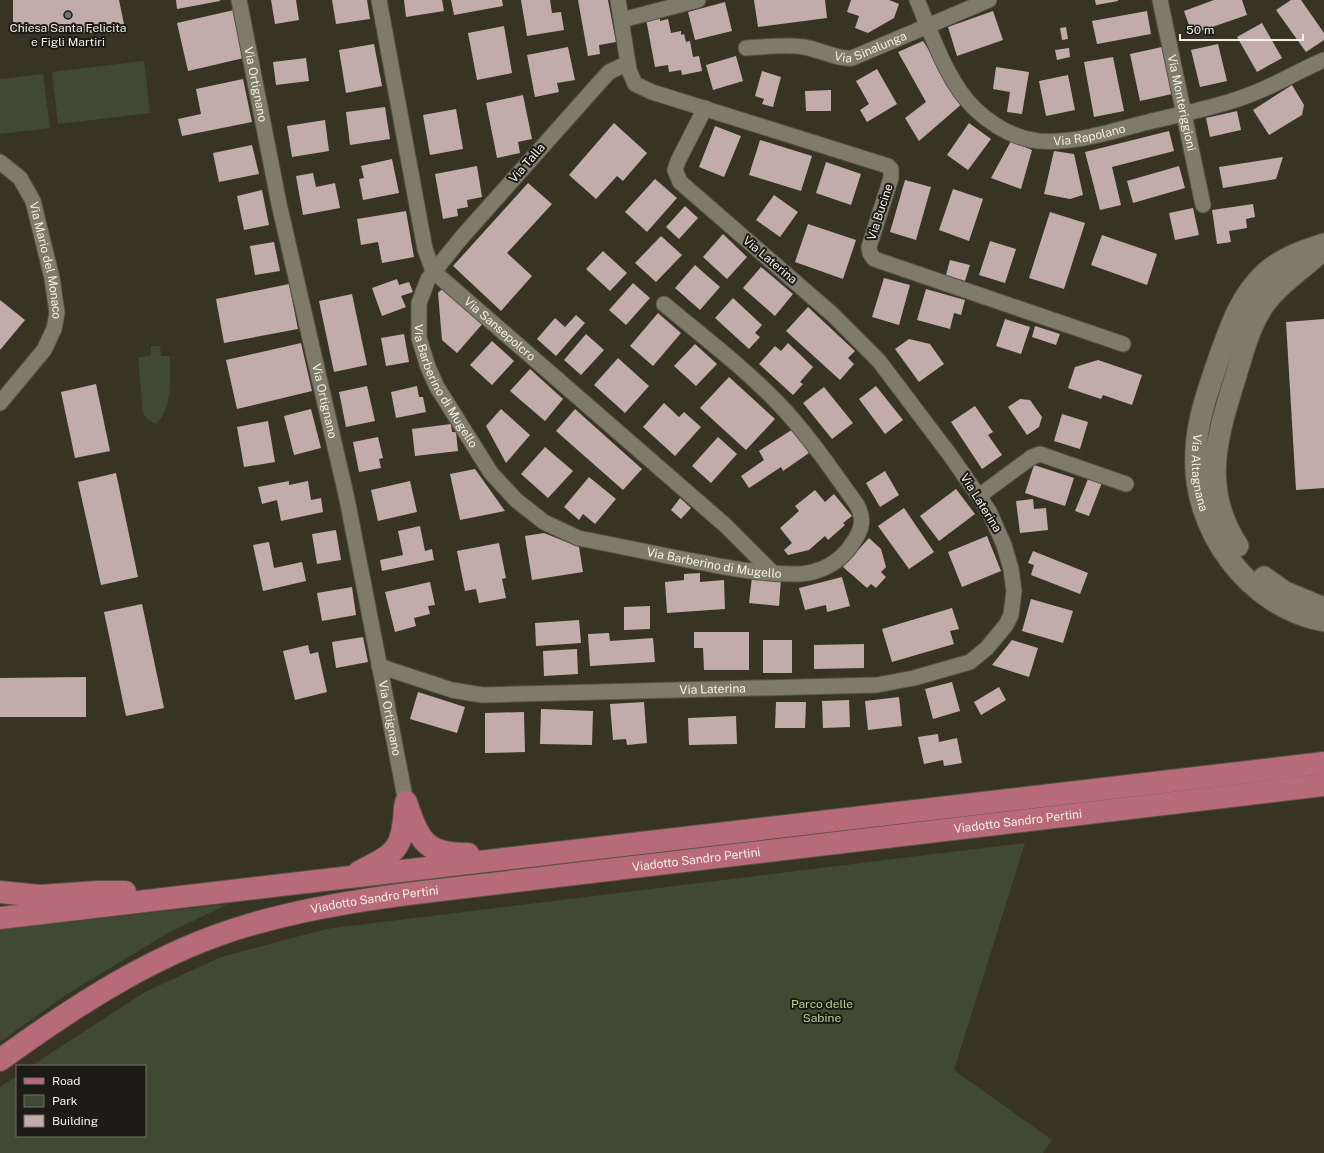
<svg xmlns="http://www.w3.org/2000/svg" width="1324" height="1153" font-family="'Public Sans',sans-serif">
<rect width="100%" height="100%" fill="#383424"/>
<!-- green -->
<g fill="#404933">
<polygon points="144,61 150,113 58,124 52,72"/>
<polygon points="43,74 50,128 0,134 0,79"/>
<path d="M 151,346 L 160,346 L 161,356 L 170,356 C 170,378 173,407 156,424 L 147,419 L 143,413 L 138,358 L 151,355 Z"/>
<polygon points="1025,843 954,1070 1052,1140 1043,1153 0,1153 0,1087 17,1076 17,1136 145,1136 145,1066 31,1066 145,992 221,957 326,929"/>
<polygon points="228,904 168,933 64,996 0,1042 0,930"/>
</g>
<!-- building -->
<g fill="#c2aca9">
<polygon points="13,0 119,0 126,34 13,30"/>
<polygon points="176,0 220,0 220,1 177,9"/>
<polygon points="271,0 296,0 299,20 275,24"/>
<polygon points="332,0 367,0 370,19 336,24"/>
<polygon points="404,0 442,0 444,11 406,17"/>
<polygon points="451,0 502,0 503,6 454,15"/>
<polygon points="521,0 550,0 552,13 561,12 564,30 527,36"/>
<polygon points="578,0 608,0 616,42 599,45 600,54 588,56"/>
<polygon points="754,0 825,0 827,18 758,27"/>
<polygon points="851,0 889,0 899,4 894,18 868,33 855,28 859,16 847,12"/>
<polygon points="1095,0 1118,0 1118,1 1096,5"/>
<polygon points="1214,0 1242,0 1247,15 1192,34 1184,11"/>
<polygon points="1291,0 1301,0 1324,33 1324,40 1306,52 1276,10"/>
<polygon points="725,2 732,31 695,40 688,12"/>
<polygon points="234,10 244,58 188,71 177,23"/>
<polygon points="993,11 1003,40 957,56 948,27"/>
<polygon points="1147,11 1151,34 1097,44 1092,21"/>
<polygon points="660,17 660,21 668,19 671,33 681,31 681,35 684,34 686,42 690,41 693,57 699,56 702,71 682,75 681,70 669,72 668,65 655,67 646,19"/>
<polygon points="1262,23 1282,58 1257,72 1237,37"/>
<polygon points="504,26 512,73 477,80 468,33"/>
<polygon points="1066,27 1068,39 1062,40 1060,28"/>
<polygon points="923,41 963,103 919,141 905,118 926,102 898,52"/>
<polygon points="374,44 382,86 346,93 339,50"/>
<polygon points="1218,44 1227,81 1200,87 1191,50"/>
<polygon points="568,47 575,80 557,83 559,92 535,97 527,55"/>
<polygon points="1162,47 1172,94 1140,101 1130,54"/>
<polygon points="1069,48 1070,57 1057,60 1055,50"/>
<polygon points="736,56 743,81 713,90 706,65"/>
<polygon points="1113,57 1124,111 1094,117 1084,62"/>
<polygon points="306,58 309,81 276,85 273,62"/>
<polygon points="996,67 1029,72 1022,114 1007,112 1010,92 993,89"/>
<polygon points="877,69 897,104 867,122 860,110 869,104 856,81"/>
<polygon points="762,71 781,77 773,107 762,104 764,99 755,96"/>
<polygon points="1068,75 1075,110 1046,116 1039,81"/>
<polygon points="243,79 252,122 182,136 178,119 201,114 196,89"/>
<polygon points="1292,85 1304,105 1302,115 1269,135 1253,110"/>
<polygon points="831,90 831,111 806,111 805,91"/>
<polygon points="523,95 532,139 518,142 520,153 497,158 486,103"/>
<polygon points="385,107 390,139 350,145 346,112"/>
<polygon points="456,109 463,149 430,155 423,115"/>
<polygon points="1237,111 1241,130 1210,137 1206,118"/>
<polygon points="325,120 329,151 292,157 287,126"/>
<polygon points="614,123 647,153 623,181 617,176 596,199 569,175"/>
<polygon points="969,123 991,139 968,170 947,155"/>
<polygon points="715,126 741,136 724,177 699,167"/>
<polygon points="1169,131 1174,151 1112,167 1121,205 1100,210 1085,152"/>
<polygon points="760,140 812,156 801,191 749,175"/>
<polygon points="1011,141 1032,150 1021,189 991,178"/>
<polygon points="252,145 259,174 219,182 213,153"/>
<polygon points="1054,151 1074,154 1083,195 1070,199 1044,194"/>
<polygon points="1283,157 1276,179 1223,188 1219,167"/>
<polygon points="392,159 399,193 363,200 359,179 364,178 361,166"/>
<polygon points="826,162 861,174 851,205 816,193"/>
<polygon points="477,166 482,197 467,200 468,207 457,209 458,216 443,219 435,174"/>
<polygon points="1179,166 1185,188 1133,203 1127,181"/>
<polygon points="313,173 316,187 335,183 340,208 303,215 296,176"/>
<polygon points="655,179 677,198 647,232 625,212"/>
<polygon points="905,180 931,187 916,240 890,232"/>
<polygon points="528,183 552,204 507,253 532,276 501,311 453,266"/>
<polygon points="953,189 983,199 969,241 939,230"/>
<polygon points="262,190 269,225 244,230 237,196"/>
<polygon points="774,195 798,212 780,237 756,220"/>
<polygon points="1253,204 1255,217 1246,219 1247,228 1229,231 1231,242 1217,244 1212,210"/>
<polygon points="685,206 698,218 679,239 666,227"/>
<polygon points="1193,208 1199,235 1175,240 1169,213"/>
<polygon points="406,211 414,257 382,263 378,242 361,245 357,219"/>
<polygon points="1050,212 1085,223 1064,289 1029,278"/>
<polygon points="808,224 856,240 843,279 795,262"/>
<polygon points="723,234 747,257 727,279 703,257"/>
<polygon points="1102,235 1157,254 1147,285 1091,265"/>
<polygon points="661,236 682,255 656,282 635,263"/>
<polygon points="990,241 1016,249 1005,283 979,275"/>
<polygon points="274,242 280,271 255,275 250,246"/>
<polygon points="603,251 627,273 610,291 586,269"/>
<polygon points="950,260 970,265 965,281 946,275"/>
<polygon points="695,265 720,287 700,310 675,288"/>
<polygon points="761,267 793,294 775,316 743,288"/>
<polygon points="884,278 910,285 899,325 872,317"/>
<polygon points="397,279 399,285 409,282 413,292 401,296 406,307 382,316 372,288"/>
<polygon points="633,283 650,298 626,325 609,310"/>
<polygon points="289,284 298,329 224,343 216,299"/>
<polygon points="445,286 485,321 457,353 442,340 438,293"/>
<polygon points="926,289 965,300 961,315 954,313 950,329 917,320"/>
<polygon points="352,294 367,365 334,372 319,301"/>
<polygon points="733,298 762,325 755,333 760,337 749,349 715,318"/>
<polygon points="0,300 25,320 0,350"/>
<polygon points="808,307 855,351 848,358 854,364 840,380 786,331"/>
<polygon points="658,313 681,333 653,366 630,346"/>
<polygon points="576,315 585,323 556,356 537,339 555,318 565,327"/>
<polygon points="1005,319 1030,327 1021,354 996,346"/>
<polygon points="1324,319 1324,488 1296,490 1286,322"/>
<polygon points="1035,326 1060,334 1056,345 1032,337"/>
<polygon points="404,334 409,362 386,366 381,338"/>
<polygon points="586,334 604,350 581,375 564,360"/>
<polygon points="909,339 930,344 944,364 919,382 895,349"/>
<polygon points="492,341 514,361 492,385 470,365"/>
<polygon points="301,343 312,391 237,409 226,360"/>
<polygon points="788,343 813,367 800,382 803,384 793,395 759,364 775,346 781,351"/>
<polygon points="695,344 717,364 696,386 674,366"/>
<polygon points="618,358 649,386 625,413 594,385"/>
<polygon points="1098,360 1142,375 1132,405 1103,395 1101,399 1068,388 1075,367"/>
<polygon points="530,369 563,399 545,421 510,391"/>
<polygon points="729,377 775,419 746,450 700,408"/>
<polygon points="96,384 110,451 75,458 61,392"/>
<polygon points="367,386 375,421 346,427 339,392"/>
<polygon points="417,386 419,397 423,397 426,412 396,418 391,392"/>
<polygon points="876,386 903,420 885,434 859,399"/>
<polygon points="824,387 853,423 832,439 803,403"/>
<polygon points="1020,399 1030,400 1042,417 1039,427 1027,435 1008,407"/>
<polygon points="664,403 679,417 684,412 701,427 675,456 643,427"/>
<polygon points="975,406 993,432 988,435 1002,455 982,469 951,422"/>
<polygon points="311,409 321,448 294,455 284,416"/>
<polygon points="501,409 530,435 506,463 486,426"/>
<polygon points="575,409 642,469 623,490 556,431"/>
<polygon points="1062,414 1088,422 1080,449 1054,441"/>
<polygon points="268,421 275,462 244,467 237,427"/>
<polygon points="451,424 452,432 456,432 458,451 415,456 412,429"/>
<polygon points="793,429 809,453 783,471 781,467 749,488 741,476 764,460 759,451"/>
<polygon points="378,437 383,458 379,459 381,468 359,472 353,442"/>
<polygon points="718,437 737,454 711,483 692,466"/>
<polygon points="545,447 573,471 548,498 521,474"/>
<polygon points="1034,465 1074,478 1065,506 1025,493"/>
<polygon points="475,469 505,511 460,520 450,474"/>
<polygon points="885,471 899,495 880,507 866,483"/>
<polygon points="116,473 138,577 101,585 78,482"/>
<polygon points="1090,474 1103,480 1089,516 1075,511"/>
<polygon points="589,477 616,499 595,524 583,514 579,520 564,507"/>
<polygon points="289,481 289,485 308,481 311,500 321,498 323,512 281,521 277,500 262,504 258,487"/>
<polygon points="410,481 417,512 378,521 371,490"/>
<polygon points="956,489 975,514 939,541 920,516"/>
<polygon points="815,490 825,502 834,494 852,516 843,523 845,525 828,540 825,536 809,550 788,555 784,550 792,543 780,528 799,511 795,506"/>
<polygon points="680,498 691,508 681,519 671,510"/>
<polygon points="1033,499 1034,509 1046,508 1048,530 1020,533 1016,501"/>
<polygon points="904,508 934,552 909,569 878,526"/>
<polygon points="420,526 425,551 432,549 434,560 382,571 380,560 403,555 398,531"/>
<polygon points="336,530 341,560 317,564 312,534"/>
<polygon points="544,533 579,547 583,572 532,580 525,536"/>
<polygon points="987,536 1001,571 962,587 948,552"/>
<polygon points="869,538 881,549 886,567 881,572 886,577 876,588 871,584 867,588 843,567"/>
<polygon points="269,542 274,568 302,562 306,581 263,591 253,545"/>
<polygon points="499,543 506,578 502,579 506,598 479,603 476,589 465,591 457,551"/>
<polygon points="1033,551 1088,573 1080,594 1031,575 1034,565 1028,563"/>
<polygon points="700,573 700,582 724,580 725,609 667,613 665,582 684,580 684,574"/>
<polygon points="752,577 781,579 779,606 749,603"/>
<polygon points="842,577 850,606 827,612 826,605 805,610 799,588"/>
<polygon points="430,582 435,605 428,606 430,614 414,618 416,626 395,632 385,592"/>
<polygon points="352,587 356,615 322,621 317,593"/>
<polygon points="1031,599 1073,611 1063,643 1022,631"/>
<polygon points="142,604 164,708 126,716 104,612"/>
<polygon points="650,606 650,629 624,630 624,607"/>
<polygon points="952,608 959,629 950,631 954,644 892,662 882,629"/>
<polygon points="579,620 581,643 536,646 535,623"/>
<polygon points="694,632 749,632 749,670 704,670 703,648 694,648"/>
<polygon points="609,633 610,641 653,638 655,662 590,666 588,634"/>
<polygon points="363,637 368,662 336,668 332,642"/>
<rect x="763" y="640" width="29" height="33"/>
<polygon points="1012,640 1038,648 1029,677 992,665"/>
<polygon points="864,644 864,668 814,669 814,645"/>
<polygon points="308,645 310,654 318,652 327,692 295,700 283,651"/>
<polygon points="577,649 578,674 544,676 543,651"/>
<polygon points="86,677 86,717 0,717 0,678"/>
<polygon points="952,682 960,711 933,719 925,689"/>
<polygon points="999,687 1006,700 981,715 974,702"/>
<polygon points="418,692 465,707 457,733 410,719"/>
<polygon points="899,697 902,726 868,730 865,701"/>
<polygon points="849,700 850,727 823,728 822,701"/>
<polygon points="644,702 647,743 627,745 626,739 613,740 610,704"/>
<polygon points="776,702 806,702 805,728 775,728"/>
<polygon points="541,709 593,711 592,745 540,744"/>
<polygon points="524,712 525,752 485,753 485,713"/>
<polygon points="736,716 737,744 689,745 688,718"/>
<polygon points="938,734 939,742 957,738 962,763 944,766 943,760 924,764 918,737"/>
</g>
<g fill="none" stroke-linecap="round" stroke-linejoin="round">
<defs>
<g id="street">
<path id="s1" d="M 239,0 L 279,204 L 347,499 L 406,802"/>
<path id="s2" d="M 379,0 L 425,249 L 433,271 L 725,525 L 772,572"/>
<polyline points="618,0 629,70 635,84 652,92 888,166 891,169 891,178 869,247 870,253 874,259 1123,344"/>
<path id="s3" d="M 917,0 C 932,35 947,82 975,109 C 992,125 1014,138 1038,141 C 1076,144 1112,131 1148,122 C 1185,113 1224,106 1259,91 C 1281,82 1302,69 1324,60"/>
<path id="s4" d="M 1160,0 L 1203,205"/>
<polyline points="622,20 698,0"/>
<path id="s5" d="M 746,48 C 765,47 785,44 804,47 C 818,49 839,60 852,58 L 989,0"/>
<path id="s6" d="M 628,63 L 609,72 L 599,83 L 462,237 L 428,279 L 419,303 L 419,338 L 428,367 L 437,387 L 491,473 L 516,500 L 544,522 L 578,538 C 615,545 651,553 688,560 C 724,567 762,575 799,574 C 820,573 841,562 852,544 C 862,530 865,520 857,505 C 832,470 807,433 777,402 C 742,366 702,336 664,304"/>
<path id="s7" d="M 0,162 L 20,178 L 33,201 L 52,278 L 57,313 L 54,329 L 44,350 L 0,403"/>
<polyline points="979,496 1032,457 1040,454 1126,484"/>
<path id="s8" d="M 379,666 L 452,690 L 482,695 L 877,685 L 914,678 L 970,662 L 987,648 L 1006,625 L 1011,615 L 1014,591 L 1011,569 L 1004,545 L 989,511 L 950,455 L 879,361 L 832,314 L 680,182 L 675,170 L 678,161 L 705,108"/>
</g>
<g id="secondary">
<path id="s9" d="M 1324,244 C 1302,251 1282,258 1265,273 C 1240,296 1230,328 1219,358 C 1209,388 1197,419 1196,452 C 1191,528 1248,607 1324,621"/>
<path d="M 1238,546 C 1199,487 1218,434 1237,372 C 1244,349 1250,325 1264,305 C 1280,283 1305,267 1324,249"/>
<polyline points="1264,577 1285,592 1324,608"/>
</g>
<g id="primary">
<path d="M 406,802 C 419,840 425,855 468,854"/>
<path d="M 359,872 C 396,853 403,850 405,807"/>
<polyline points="0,892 40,896 98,892 125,892"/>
<polyline points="0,918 1324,763"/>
<path id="s10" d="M 0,1060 C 76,1005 158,951 249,925 C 303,909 359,900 415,893 L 1324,785"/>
</g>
</defs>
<!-- street casing -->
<use href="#street" stroke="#565245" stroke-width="17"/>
<!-- secondary casing -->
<use href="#secondary" stroke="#565245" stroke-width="23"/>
<!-- primary casing -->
<use href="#primary" stroke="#565245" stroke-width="24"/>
<!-- street -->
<use href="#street" stroke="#7f7b6a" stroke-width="15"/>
<!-- secondary -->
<use href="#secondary" stroke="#7f7b6a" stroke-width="21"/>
<!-- primary -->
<use href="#primary" stroke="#b76a78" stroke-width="22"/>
</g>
<!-- markers -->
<circle fill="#6b7280" stroke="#1d1b15" stroke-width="1.5" cx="68" cy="15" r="4"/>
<g text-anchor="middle" stroke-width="4" stroke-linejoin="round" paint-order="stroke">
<!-- poi labels -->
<g font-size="12" fill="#f2f0e6" stroke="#1d1b15">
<text x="68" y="32">Chiesa Santa Felicita<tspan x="68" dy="14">e Figli Martiri</tspan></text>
</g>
<!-- street labels -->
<g font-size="12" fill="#f2f0e6" stroke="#1d1b15">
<text dy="4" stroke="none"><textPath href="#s5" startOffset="128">Via Sinalunga</textPath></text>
<text dy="4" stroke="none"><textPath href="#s1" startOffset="86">Via Ortignano</textPath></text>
<text dy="4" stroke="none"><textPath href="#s4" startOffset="105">Via Monteriggioni</textPath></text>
<text dy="4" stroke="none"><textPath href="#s3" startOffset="248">Via Rapolano</textPath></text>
<text transform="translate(527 163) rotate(-49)" y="4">Via Talla</text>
<text transform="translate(880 212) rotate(-72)" y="4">Via Bucine</text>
<text transform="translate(770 260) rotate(40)" y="4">Via Laterina</text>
<text dy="4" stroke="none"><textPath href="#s7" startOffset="113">Via Mario del Monaco</textPath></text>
<text dy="4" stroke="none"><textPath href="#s2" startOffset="365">Via Sansepolcro</textPath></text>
<text dy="4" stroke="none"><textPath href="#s6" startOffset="411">Via Barberino di Mugello</textPath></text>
<text dy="4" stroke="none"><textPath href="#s1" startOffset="410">Via Ortignano</textPath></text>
<text dy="4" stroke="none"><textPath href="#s9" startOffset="282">Via Altagnana</textPath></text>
<text transform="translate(981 503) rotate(58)" y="4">Via Laterina</text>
<text dy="4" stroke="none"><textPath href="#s6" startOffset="759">Via Barberino di Mugello</textPath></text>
<text dy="4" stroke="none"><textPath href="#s8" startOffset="338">Via Laterina</textPath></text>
<text dy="4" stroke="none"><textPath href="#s1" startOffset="734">Via Ortignano</textPath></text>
<text dy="4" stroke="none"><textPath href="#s10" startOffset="1061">Viadotto Sandro Pertini</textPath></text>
<text dy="4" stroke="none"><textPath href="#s10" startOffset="737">Viadotto Sandro Pertini</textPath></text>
<text dy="4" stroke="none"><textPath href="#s10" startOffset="413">Viadotto Sandro Pertini</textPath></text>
</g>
<!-- park labels -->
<g font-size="12" fill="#b8d194" stroke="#1d1b15">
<text x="822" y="1008">Parco delle<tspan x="822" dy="14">Sabine</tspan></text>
</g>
</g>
<!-- legend -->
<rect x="16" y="1065" width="130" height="72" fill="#1d1b15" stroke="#727069"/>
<rect x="24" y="1078" width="20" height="6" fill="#b76a78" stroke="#727069"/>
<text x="52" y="1085" font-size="12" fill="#f2f0e6">Road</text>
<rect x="24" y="1095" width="20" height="12" fill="#404933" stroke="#727069"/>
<text x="52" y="1105" font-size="12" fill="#f2f0e6">Park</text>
<rect x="24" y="1115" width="20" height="12" fill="#c2aca9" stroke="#727069"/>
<text x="52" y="1125" font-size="12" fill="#f2f0e6">Building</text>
<!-- scale -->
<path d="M1180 34v6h123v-6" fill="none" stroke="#f2f0e6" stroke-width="2"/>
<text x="1186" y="34" font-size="12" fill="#f2f0e6" stroke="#1d1b15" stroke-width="3" paint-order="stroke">50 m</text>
</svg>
